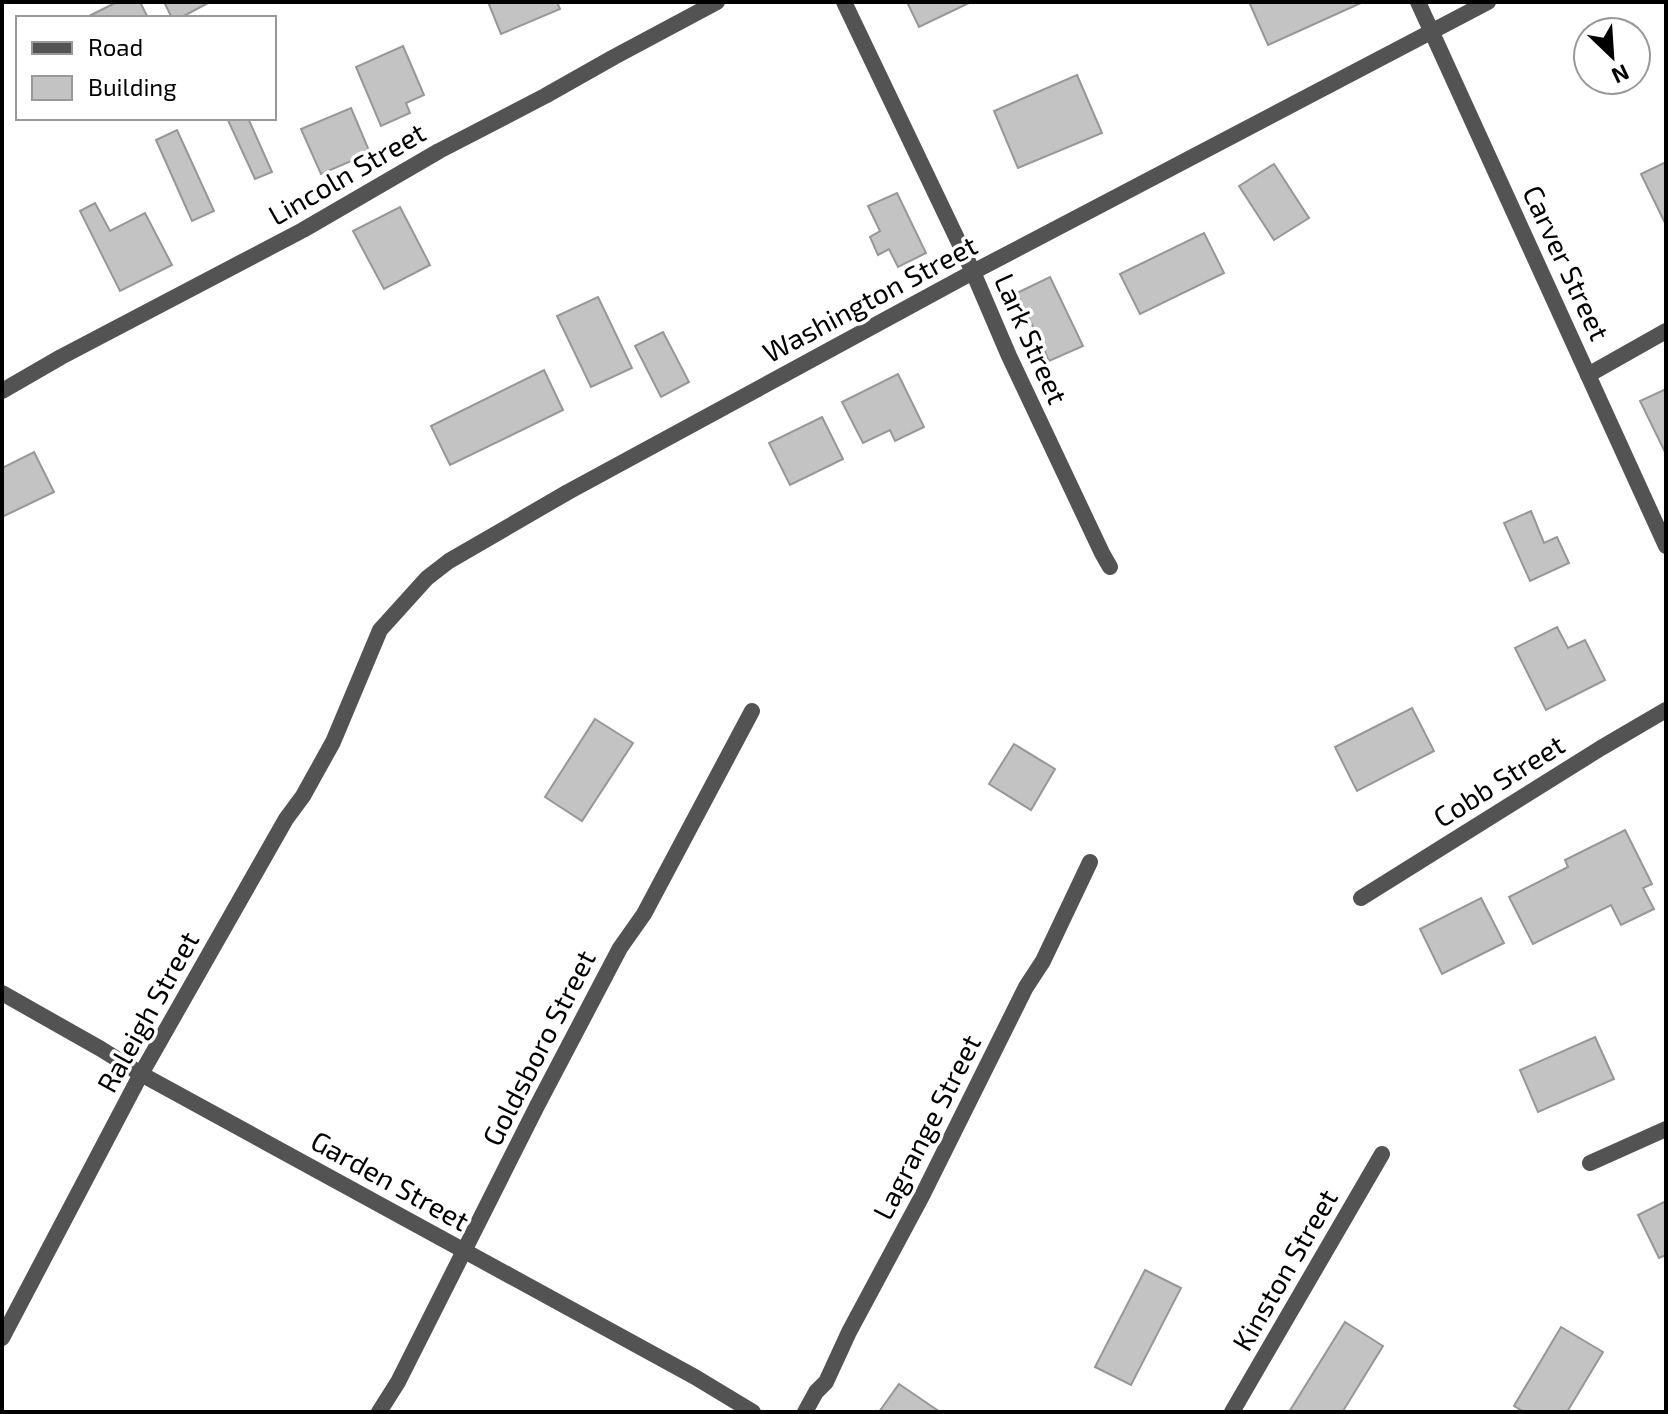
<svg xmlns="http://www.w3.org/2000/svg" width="1668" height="1414" font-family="'Exo 2',sans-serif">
<rect width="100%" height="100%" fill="#fff"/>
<!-- building -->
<g fill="#c3c3c3" stroke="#979797" stroke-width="2">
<polygon points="117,2 140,2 148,18 85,18"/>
<polygon points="164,2 210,2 180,18 172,18"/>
<polygon points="488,2 557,2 560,9 501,34"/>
<polygon points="907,2 971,2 919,27"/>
<polygon points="1253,2 1363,2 1268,45 1250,4"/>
<polygon points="403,46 424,95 406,103 410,113 381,126 356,67"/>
<polygon points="1077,75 1102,133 1018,168 994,111"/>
<polygon points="351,108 370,153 321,174 301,129"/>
<polygon points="227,118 248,118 272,172 255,179"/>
<polygon points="177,130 214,211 192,221 156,140"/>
<polygon points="1666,162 1666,225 1641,174"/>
<polygon points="1274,164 1309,218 1274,240 1239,186"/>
<polygon points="897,193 926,253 898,267 889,249 878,255 870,237 880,231 868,206"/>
<polygon points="95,203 110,231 145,213 172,265 120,291 80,211"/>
<polygon points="400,207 430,265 384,289 353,231"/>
<polygon points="1204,233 1224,273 1140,314 1120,274"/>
<polygon points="1050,277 1083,346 1049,361 1017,293"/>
<polygon points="598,297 632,368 591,387 557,316"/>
<polygon points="663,332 689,382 661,397 635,346"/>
<polygon points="544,370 563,410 450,465 431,426"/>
<polygon points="898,374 924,427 895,441 890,430 863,443 842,402"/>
<polygon points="1666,389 1666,454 1640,401"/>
<polygon points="822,417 843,459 790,485 769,443"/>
<polygon points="34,452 54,492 2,517 2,468"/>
<polygon points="1531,511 1544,543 1557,537 1569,563 1530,581 1504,523"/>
<polygon points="1557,627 1568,648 1585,640 1605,680 1546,710 1515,648"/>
<polygon points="1412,708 1434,751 1357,791 1335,747"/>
<polygon points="595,719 633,743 582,821 545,797"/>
<polygon points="1014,744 1055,769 1031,810 989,784"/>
<polygon points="1625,830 1652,884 1643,888 1654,909 1621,925 1611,905 1533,944 1509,897 1568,867 1565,860"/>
<polygon points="1481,898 1504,943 1442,974 1420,929"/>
<polygon points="1595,1037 1614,1079 1538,1112 1520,1070"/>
<polygon points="1666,1201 1666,1255 1659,1258 1638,1215"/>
<polygon points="1145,1270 1181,1288 1131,1385 1095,1367"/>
<polygon points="1345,1322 1383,1346 1343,1411 1344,1412 1289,1412"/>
<polygon points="1561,1327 1603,1352 1567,1412 1524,1412 1514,1406"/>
<polygon points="899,1384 940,1412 879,1412"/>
</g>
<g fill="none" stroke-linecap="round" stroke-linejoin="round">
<!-- minor -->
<g stroke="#535353" stroke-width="16">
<polyline points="844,2 973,272 1009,356 1102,553 1110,567"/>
<polyline points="1418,2 1666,546"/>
<polyline points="1588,375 1666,331"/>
<polyline points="2,391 61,357 303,230 439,151 545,96 614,57 717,2"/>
<polyline points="1361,898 1601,748 1666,710"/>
<polyline points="2,993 101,1049 141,1074 695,1377 753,1412"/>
<polyline points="1590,1163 1666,1129"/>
<polyline points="2,1338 141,1074 286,819 303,796 333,742 380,630 427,578 449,561 568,492 973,272 1488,2"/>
<polyline points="379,1412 398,1382 537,1106 620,948 644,914 752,711"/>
<polyline points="805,1412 816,1392 826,1382 849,1332 922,1196 1026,987 1043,961 1090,862"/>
<polyline points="1232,1412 1382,1154"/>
</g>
</g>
<g text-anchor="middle" stroke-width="7" stroke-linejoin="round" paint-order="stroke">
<!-- street labels -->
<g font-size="28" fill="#000" stroke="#fff">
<text transform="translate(347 174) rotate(-30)" y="10">Lincoln Street</text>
<text transform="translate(1566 263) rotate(65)" y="10">Carver Street</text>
<text transform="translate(870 299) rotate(-28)" y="10">Washington Street</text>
<text transform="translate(1031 339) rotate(66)" y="10">Lark Street</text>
<text transform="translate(1499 781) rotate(-32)" y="10">Cobb Street</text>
<text transform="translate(148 1012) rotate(-61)" y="10">Raleigh Street</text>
<text transform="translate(539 1048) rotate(-63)" y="10">Goldsboro Street</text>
<text transform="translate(927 1127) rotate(-63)" y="10">Lagrange Street</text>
<text transform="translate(390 1181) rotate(29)" y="10">Garden Street</text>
<text transform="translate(1285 1270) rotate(-60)" y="10">Kinston Street</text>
</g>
</g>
<!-- border -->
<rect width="1668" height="1414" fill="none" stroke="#000000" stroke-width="8"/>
<!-- legend -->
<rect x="16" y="16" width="260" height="104" fill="#ffffff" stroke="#999999" stroke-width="2"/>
<rect x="32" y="42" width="40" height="12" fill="#535353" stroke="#999999" stroke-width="2"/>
<text x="88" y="56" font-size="24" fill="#000000">Road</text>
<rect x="32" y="76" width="40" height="24" fill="#c3c3c3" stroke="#999999" stroke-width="2"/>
<text x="88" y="96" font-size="24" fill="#000000">Building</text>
<!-- north arrow -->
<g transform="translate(1612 56) rotate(155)"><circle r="38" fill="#ffffff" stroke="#999999" stroke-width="2"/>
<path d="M0-6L14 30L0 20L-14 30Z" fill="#000000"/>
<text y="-12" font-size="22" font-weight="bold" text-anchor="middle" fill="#000000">N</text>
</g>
</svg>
